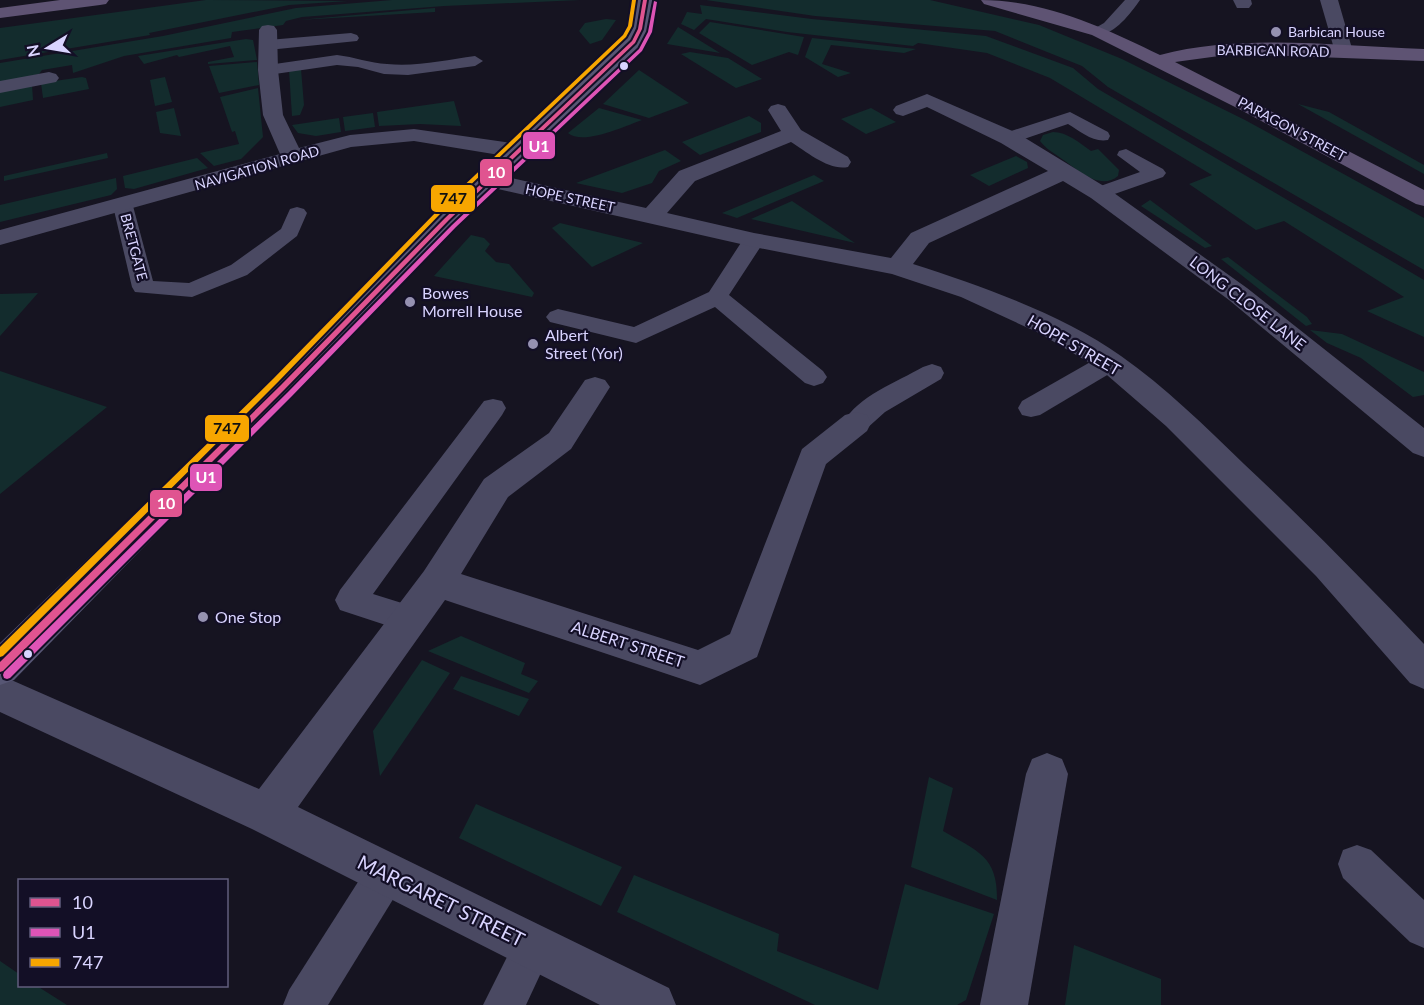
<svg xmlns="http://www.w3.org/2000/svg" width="1424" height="1005" font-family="Lato,sans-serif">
<rect width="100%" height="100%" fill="#161421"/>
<!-- green -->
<g fill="#132c2d">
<polygon points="206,0 348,1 289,5 149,33 150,35 0,60 0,28"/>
<polygon points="392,0 580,0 444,6 302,17 286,21 283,25 232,32 231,38 124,56 73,73 72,65 42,70 39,74 0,84 0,63 163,36 296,8"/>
<polygon points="706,0 930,0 1039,25 1122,59 1245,120 1424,218 1424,270 1108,87 1082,66 995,31 815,16"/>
<polygon points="700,5 812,19 986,36 1073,68 1098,89 1424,280 1424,337 1367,311 1404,297 1284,221 1256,230 1189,184 1212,175 1050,78 987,53 918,43 913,46 787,32 706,19 694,30 681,24 687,12 702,14"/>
<polygon points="435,8 435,12 298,20"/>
<polygon points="606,19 616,20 602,40 590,44 579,31 585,23"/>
<polygon points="710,22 804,37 798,55 789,52 752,65 699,33"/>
<polygon points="678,27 720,53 667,44"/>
<polygon points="812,38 916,49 904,53 831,45 822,64 851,73 838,77 805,57"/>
<polygon points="246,39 253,40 257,60 208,64 208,62 234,57 230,46 179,57 177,55 144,64 138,56"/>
<polygon points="690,52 728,58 762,79 736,88 681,54"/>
<polygon points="257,62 259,85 219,93 209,66"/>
<polygon points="301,69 304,105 300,115 292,116 289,70"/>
<polygon points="639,70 689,103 649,118 603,104"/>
<polygon points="82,77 86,78 89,89 43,98 41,83"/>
<polygon points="165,77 172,102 155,106 150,80"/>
<polygon points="32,85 33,100 0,107 0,91"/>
<polygon points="258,88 263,137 241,159 214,166 200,153 239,144 235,131 232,132 220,97"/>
<polygon points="454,101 461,126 420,124 379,126 377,112"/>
<polygon points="1298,104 1329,112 1424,165 1424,174"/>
<polygon points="174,108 181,136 160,133 156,112"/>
<path d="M 599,108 L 642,120 C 625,126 583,146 568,133 Z"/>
<polygon points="871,108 896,122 866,134 841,119"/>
<polygon points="373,113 375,127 345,131 343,117"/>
<polygon points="749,116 761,123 761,132 700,155 682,142"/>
<polygon points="339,118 341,132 316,136 298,133 292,125"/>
<path d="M 1053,132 C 1067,132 1080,143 1091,151 L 1098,149 L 1119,170 L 1118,176 C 1100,191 1078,170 1062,159 C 1054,153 1046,149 1040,141 L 1043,135 Z"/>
<polygon points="665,150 681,161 659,171 652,183 622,193 576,183"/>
<polygon points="107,153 108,158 4,181 4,176"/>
<polygon points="1016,156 1027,162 1028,168 989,186 970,175"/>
<polygon points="197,158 208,168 134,189 125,188 123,176"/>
<polygon points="814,175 824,181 737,218 722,213"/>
<polygon points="116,178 117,189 111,195 0,222 0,205"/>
<polygon points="1150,200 1212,246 1205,248 1141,206"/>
<polygon points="792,201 855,243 751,219"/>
<polygon points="560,223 643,243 592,267 552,228"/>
<polygon points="471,235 484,238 490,244 485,251 496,262 509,264 534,293 532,297 434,276"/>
<polygon points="1228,257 1307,317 1312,324 1306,326 1221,259"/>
<polygon points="38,293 0,336 0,294"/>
<polygon points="1310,330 1342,334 1424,372 1424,395 1413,397 1361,358 1327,343"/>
<polygon points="0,371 107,407 0,494"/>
<polygon points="461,636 525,663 521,674 538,681 529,693 428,651"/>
<polygon points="422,660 450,673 380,776 373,731"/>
<polygon points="461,676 529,699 519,716 453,689"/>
<path d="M 929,777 L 953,788 L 943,831 C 977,851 998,856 997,900 L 911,867 Z"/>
<polygon points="476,804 622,867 601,906 459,838"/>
<polygon points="634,875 779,934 777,951 878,990 905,884 994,914 966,1000 957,1005 815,1005 617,912"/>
<polygon points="1074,945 1161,979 1161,1005 1065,1005"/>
<polygon points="0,961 19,974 20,986 37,986 67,1005 0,1005"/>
</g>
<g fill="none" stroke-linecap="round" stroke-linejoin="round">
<!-- lane -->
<g fill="#4a4962" fill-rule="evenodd">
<path d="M 1125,0 L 1140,0 C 1130,14 1112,39 1093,34 L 1090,31 L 1104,23 Z"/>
<polygon points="351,33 357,35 359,38 357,41 268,50 260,45 268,40"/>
<path d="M 337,55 C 354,57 370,63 387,64 C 416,67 446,60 475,56 L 483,61 L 475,66 L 408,75 L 384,74 L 358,67 L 337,65 L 268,75 L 260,70 L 268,65 Z"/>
<path d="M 1070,112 L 1108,132 L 1110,136 L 1108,140 C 1093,143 1080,131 1068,124 L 1009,144 L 1002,142 L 1000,138 L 1002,134 Z"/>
<polygon points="1126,149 1163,169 1166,173 1163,177 1106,197 1092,197 1089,193 1092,189 1140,172 1117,155 1119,151"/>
<polygon points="123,200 130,202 133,206 153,281 189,283 231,265 281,229 290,209 297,207 304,209 307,213 297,236 247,275 192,297 135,292 132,287 113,206 116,202"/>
<polygon points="754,234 762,235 765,240 729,295 823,371 827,377 823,383 814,386 805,383 715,307 636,343 550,322 546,317 550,312 558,309 634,327 709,292 746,235"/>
<polygon points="1110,354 1119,356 1122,362 1119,368 1040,415 1031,417 1022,415 1018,408 1022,401 1101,356"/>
<path d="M 932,364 L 941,367 L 944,373 L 941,379 L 885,412 L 865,430 L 856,433 L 847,430 L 843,423 C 858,396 897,382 923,367 Z"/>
<polygon points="493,399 502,401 506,408 502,415 373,594 421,609 426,619 421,629 410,633 340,610 335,600 340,590 484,401"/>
<polygon points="1357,845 1371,850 1424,900 1424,948 1410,942 1343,878 1338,864 1343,850"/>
<polygon points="386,855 400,860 405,874 400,888 328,1005 283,1005 289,990 372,860"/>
<polygon points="533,927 547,933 553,947 526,1005 483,1005 519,933"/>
</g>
<!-- street -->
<g fill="#4a4962" fill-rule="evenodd">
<polygon points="1233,0 1251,0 1252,4 1249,8 1237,8"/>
<polygon points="1320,0 1338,0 1353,52 1351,56 1337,56 1335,52"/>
<polygon points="268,25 274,26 277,30 278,70 283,115 299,148 350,135 414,129 518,144 526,146 529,151 526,156 518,158 414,141 351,147 0,245 0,230 280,154 263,115 258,70 259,30 262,26"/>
<polygon points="49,72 56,74 59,78 56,82 0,93 0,81"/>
<path d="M 927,94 L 1017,133 L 1107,188 L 1247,288 L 1424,428 L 1424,457 L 1413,453 L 1229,300 L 1091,198 L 1063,181 L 929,243 L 913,264 C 981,286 1062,314 1121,356 C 1165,387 1205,426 1244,464 C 1306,522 1365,582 1424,644 L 1424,689 L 1410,683 L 1316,576 L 1166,426 L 1100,369 L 1039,333 L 961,297 L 892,274 L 754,247 L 489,187 L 481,185 L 478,180 L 481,175 L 489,173 L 646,208 L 679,171 L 781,131 L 768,110 L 771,106 L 778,104 L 785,106 L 801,130 L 848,157 L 851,162 L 848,167 C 829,171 807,152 791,142 L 695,181 L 667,213 L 754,233 L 891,258 L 911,233 L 1048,171 L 1001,143 L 927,107 L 903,116 L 896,114 L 893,110 L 896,106 Z"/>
<polygon points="595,377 605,380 610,387 571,449 508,497 461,574 698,650 730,634 802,449 845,415 856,412 867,415 871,423 867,431 826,464 757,657 700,685 445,600 298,807 669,988 676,1005 600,1005 252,829 0,712 0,675 259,789 424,571 484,479 549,433 585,380"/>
<polygon points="1047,753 1062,759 1068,774 1028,1005 980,1005 1026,774 1032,759"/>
</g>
<!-- secondary -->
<polygon fill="#575674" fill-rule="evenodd" points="636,0 654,0 649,29 640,46 455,224 293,394 14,680 0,685 0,643 273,380 439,214 626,39 631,29"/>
<!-- primary -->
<g fill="#5e5373" fill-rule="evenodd">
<polygon points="60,0 109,0 106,4 100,5 0,18 0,8"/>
<path d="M 981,0 C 1044,0 1105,28 1160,55 C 1241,33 1340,46 1424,49 L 1424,61 L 1234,54 L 1175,62 L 1424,190 L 1424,206 L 1416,204 L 1239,109 L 1092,35 L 984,4 Z"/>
</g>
<defs>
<polygon id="bus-1" points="643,0 647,0 642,29 635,43 449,220 285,389 3,671 0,672 0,662 281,385 445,218 632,41 638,29"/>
<polygon id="bus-2" points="654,1 657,2 652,32 642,51 456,227 292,396 10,678 7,679 4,678 3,675 4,672 288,392 452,225 639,49 648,32"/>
<polygon id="bus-3" points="632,0 636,0 632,26 626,37 441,213 278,382 3,656 0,657 0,647 274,378 437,211 623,35 628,26"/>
</defs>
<!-- bus-1 casing -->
<use href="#bus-1" stroke="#130f26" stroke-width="4"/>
<!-- bus-2 casing -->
<use href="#bus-2" stroke="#130f26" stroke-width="4"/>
<!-- bus-3 casing -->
<use href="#bus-3" stroke="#130f26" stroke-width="4"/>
<!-- bus-1 -->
<use href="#bus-1" fill="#e05490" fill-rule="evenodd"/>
<!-- bus-2 -->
<use href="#bus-2" fill="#de54b6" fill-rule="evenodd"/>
<!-- bus-3 -->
<use href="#bus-3" fill="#f7a600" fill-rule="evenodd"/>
</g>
<!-- markers -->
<g fill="#9591b1" stroke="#130f26" stroke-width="2">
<circle cx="1276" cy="32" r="6"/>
<circle cx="410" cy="302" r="6"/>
<circle cx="533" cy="344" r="6"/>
<circle cx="203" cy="617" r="6"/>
</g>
<g fill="#d9d4ff" stroke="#130f26" stroke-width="2">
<circle cx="624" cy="66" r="5"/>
<circle cx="28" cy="654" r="5"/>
</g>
<g text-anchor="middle" stroke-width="4.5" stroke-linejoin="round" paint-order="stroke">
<!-- far-poi labels -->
<g font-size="14" fill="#d9d4ff" stroke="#130f26" text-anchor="start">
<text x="1288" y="37">Barbican House</text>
</g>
<!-- far-street labels -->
<g font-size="14" fill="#d9d4ff" stroke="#130f26">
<text transform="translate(1273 51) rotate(1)" y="5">BARBICAN ROAD</text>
<text transform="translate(1292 129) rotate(28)" y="5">PARAGON STREET</text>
<text transform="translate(257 168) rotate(-16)" y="5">NAVIGATION ROAD</text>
<text transform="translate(570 198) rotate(12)" y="5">HOPE STREET</text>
<text transform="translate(134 247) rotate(75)" y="5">BRETGATE</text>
</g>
<!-- poi labels -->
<g font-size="16" fill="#d9d4ff" stroke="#130f26" text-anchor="start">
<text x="422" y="299">Bowes<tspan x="422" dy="18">Morrell House</tspan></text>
<text x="545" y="341">Albert<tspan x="545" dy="18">Street (Yor)</tspan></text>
<text x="215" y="623">One Stop</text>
</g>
<!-- street labels -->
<g font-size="16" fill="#d9d4ff" stroke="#130f26">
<text transform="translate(1248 303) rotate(38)" y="6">LONG CLOSE LANE</text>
<text transform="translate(1074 345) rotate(30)" y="6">HOPE STREET</text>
<text transform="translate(628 644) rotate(18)" y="6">ALBERT STREET</text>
</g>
<!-- near-street labels -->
<g font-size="20" fill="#d9d4ff" stroke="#130f26">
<text transform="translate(441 901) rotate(26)" y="7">MARGARET STREET</text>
</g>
</g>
<g stroke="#130f26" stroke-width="2">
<rect x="522" y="131" width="34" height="29" rx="6" fill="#de54b6"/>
<rect x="479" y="158" width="34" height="29" rx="6" fill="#e05490"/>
<rect x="430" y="184" width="46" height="29" rx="6" fill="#f7a600"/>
<rect x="204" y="414" width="46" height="29" rx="6" fill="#f7a600"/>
<rect x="189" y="463" width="34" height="29" rx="6" fill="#de54b6"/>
<rect x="149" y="489" width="34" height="29" rx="6" fill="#e05490"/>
</g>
<g font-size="16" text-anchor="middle" font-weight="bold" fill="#fff">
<text x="539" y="152">U1</text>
<text x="496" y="178">10</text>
<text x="206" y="483">U1</text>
<text x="166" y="509">10</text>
</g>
<g font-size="16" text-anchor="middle" font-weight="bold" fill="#111">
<text x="453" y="204">747</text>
<text x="227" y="434">747</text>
</g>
<!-- legend -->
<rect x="18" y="879" width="210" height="108" fill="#130f26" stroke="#625e7d" stroke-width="1.5"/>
<rect x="30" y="898" width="30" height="9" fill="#e05490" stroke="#625e7d" stroke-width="1.5"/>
<text x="72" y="909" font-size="18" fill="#d9d4ff">10</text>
<rect x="30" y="928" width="30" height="9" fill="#de54b6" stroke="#625e7d" stroke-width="1.5"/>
<text x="72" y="939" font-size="18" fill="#d9d4ff">U1</text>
<rect x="30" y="958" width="30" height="9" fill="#f7a600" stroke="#625e7d" stroke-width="1.5"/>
<text x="72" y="969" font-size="18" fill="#d9d4ff">747</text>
<!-- north arrow -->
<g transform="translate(48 48) rotate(259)" stroke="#130f26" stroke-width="4.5" paint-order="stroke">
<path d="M0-4.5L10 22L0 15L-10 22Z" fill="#d9d4ff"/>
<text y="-9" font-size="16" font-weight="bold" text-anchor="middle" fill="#d9d4ff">N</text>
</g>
</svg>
